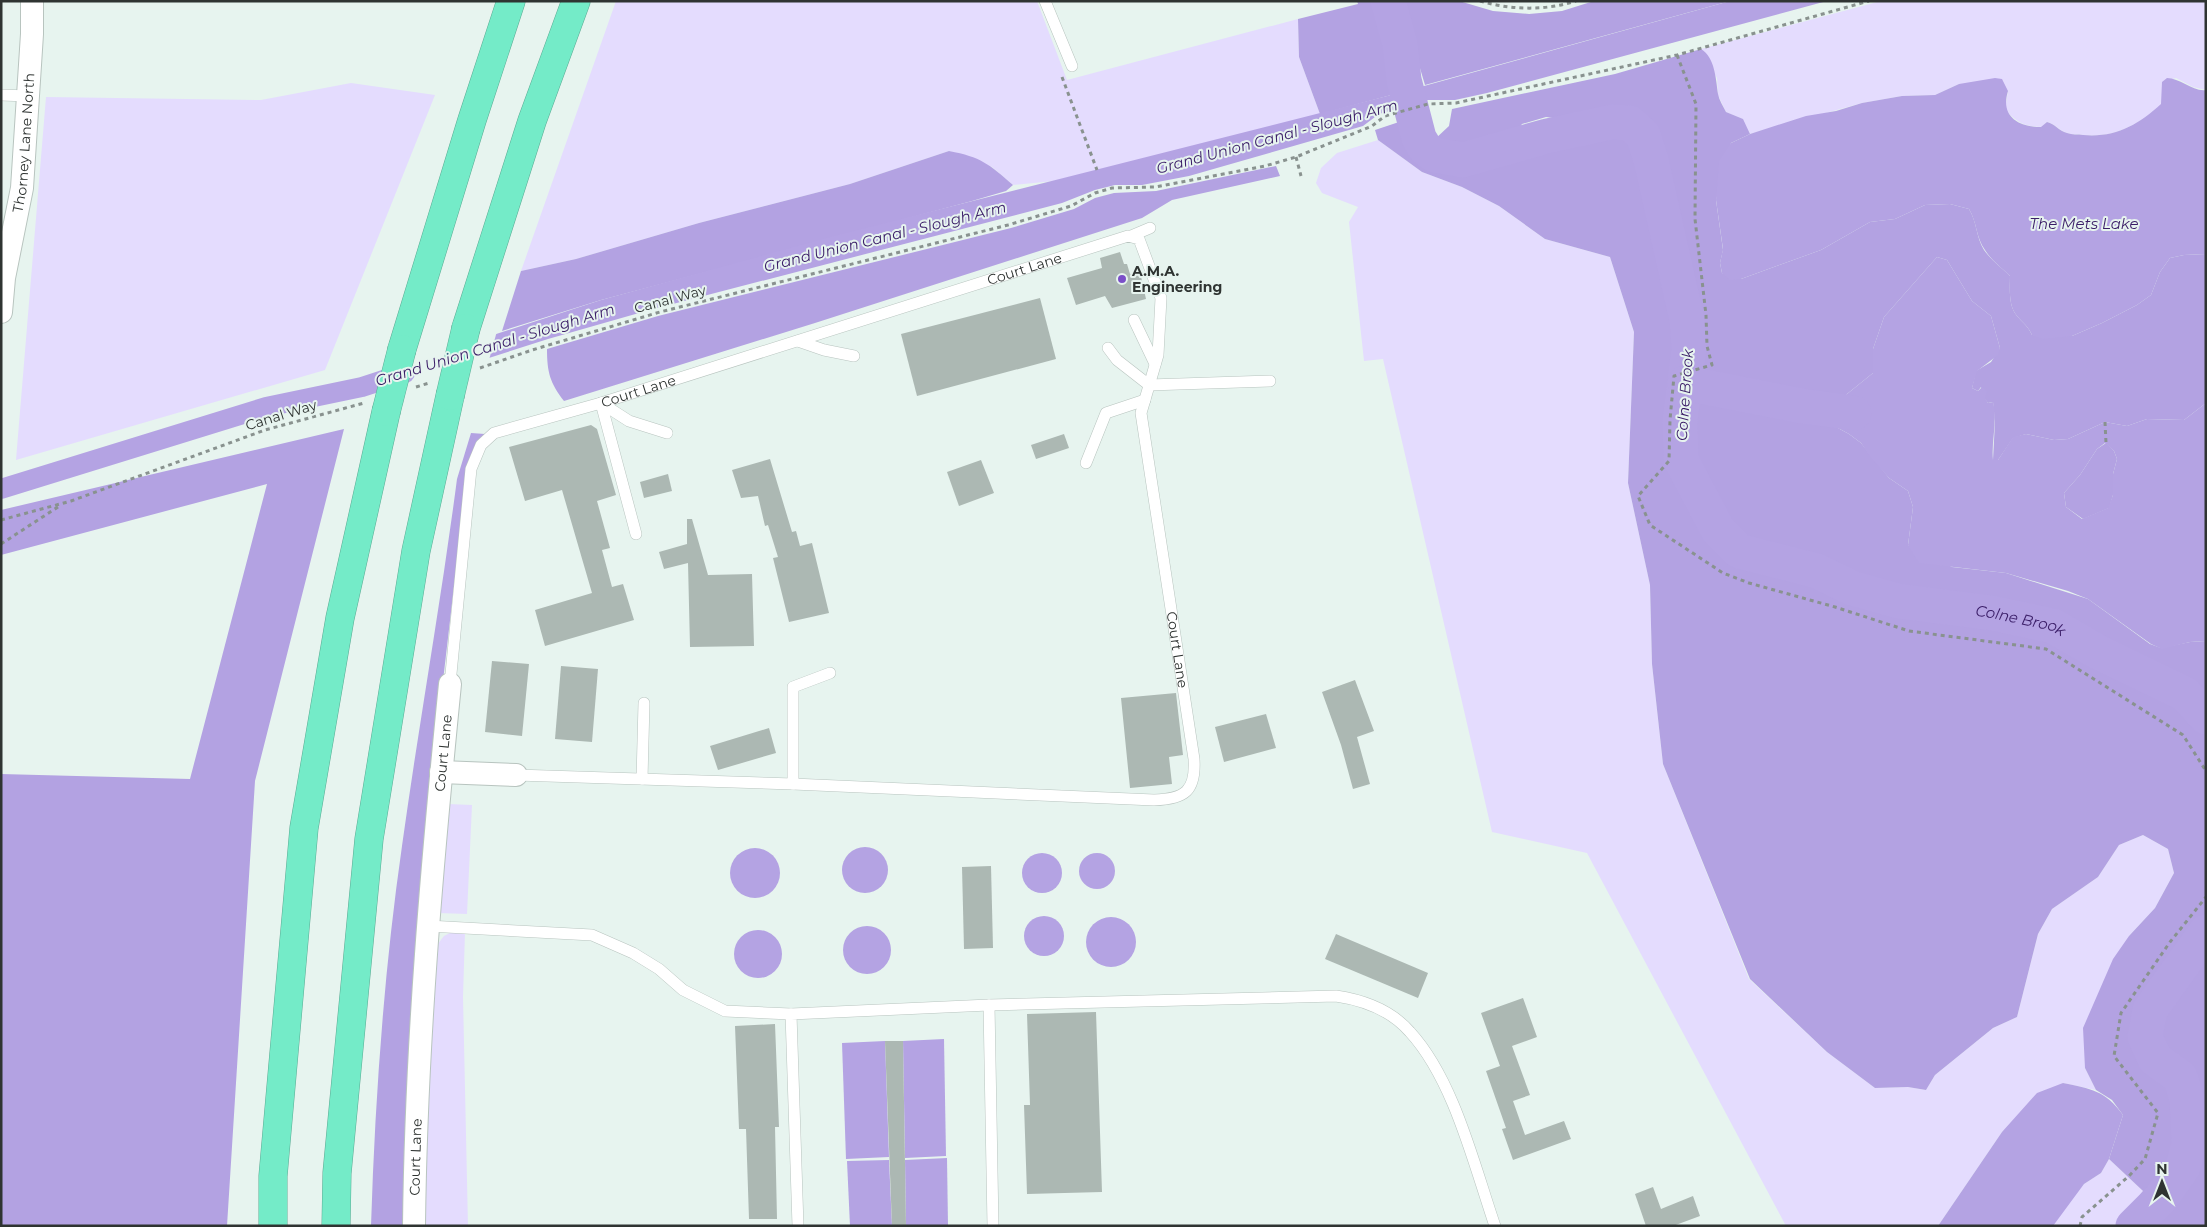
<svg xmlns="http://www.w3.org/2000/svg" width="2207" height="1227" font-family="Montserrat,sans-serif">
<rect width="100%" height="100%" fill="#e7f4ef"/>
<!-- green -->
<g fill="#e4dcfe">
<polygon points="616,1 1037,1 1067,80 1298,19 1299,57 1320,114 1054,181 1013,185 992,167 949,151 850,184 699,223 576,259 521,271"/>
<path d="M 1881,1 L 2206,1 L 2206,90 L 2193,87 L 2176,78 L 2162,82 L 2162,104 C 2138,125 2115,138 2083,135 C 2078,134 2072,135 2067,133 C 2060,131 2055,124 2047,122 L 2042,127 C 2026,127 2015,122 2005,109 L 2008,91 L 1959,84 L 1935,95 L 1902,96 L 1862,103 L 1750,134 L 1742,119 L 1726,112 L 1718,95 L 1717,78 L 1701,49 Z"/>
<polygon points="351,83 435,95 325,370 16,460 46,97 261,100"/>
<polygon points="1378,140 1422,172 1462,187 1499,206 1545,239 1610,257 1634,332 1628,483 1650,585 1652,664 1663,764 1749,979 1827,1052 1875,1088 1908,1087 1926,1090 1935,1075 1993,1028 2017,1017 2038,934 2052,909 2098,877 2119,845 2143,835 2168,849 2174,873 2155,908 2129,936 2085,1068 2096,1090 2063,1083 2002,1132 1938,1226 1786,1226 1587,853 1492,832 1383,359 1364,361 1349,222 1358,207 1322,193 1316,183 1321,168 1337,153"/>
<polygon points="448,804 472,805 467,914 438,913"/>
<polygon points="452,932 465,932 463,997 468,1226 425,1226 425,1169 437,945 444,936"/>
<polygon points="2109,1159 2143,1191 2116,1226 2044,1226 2084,1184 2101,1173"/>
</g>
<!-- forest -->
<g fill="#b3a2e2">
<polygon points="1357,1 1383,1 1395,94 1320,114 1299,57 1298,19 1358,4"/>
<polygon points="1400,1 1459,1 1493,11 1529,14 1562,11 1594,1 1730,1 1425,85"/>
<path d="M 1701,49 C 1715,57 1716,80 1718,94 C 1719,100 1723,106 1726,112 L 1743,119 L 1750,134 L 1731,143 L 1716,200 L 1723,250 L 1720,263 L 1722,273 L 1741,279 L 1821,250 L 1870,222 L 1895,219 L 1925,205 L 1950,204 L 1969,209 C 1977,222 1976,237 1984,250 C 1991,260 2002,268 2010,276 C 2010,288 2008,306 2017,316 C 2023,323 2028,326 2032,335 L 2072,336 L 2102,323 L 2137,305 L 2151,295 L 2160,272 L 2170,258 L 2184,255 L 2206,254 L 2206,403 L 2184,420 L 2147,419 L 2127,426 L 2105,422 L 2068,439 L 2054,440 L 2026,434 L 2013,438 L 1998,460 L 1993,460 L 1995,421 L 1993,402 L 1988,403 L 1984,398 L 1981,387 L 1978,391 L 1972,388 L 1976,371 L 1991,362 L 2000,348 L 1991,316 L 1972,301 L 1947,260 L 1937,257 L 1884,317 L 1873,349 L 1873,373 L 1842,398 L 1819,398 L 1806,402 L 1689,380 L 1694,349 L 1689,308 L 1658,169 L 1646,130 L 1629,118 L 1603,117 L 1581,121 L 1546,117 L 1522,124 L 1513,137 L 1474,153 L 1453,153 L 1432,146 L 1434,140 L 1449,126 L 1452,109 L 1615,74 Z"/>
<polygon points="1405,120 1416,153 1439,164 1473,163 1552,139 1613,126 1628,126 1641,138 1684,319 1686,348 1677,418 1678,460 1716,532 1737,554 1818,575 1851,591 1899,606 1993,616 2053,631 2185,700 2206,723 2206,918 2146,1009 2141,1036 2152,1062 2178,1081 2184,1100 2186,1146 2180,1167 2157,1197 2129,1226 2116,1226 2143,1191 2109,1159 2123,1115 2112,1100 2096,1090 2085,1068 2083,1028 2113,959 2129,936 2155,908 2174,873 2168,849 2143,835 2119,845 2098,877 2052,909 2038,934 2017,1017 1993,1028 1935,1075 1926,1090 1908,1087 1875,1088 1827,1052 1750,979 1663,764 1652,664 1650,585 1628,483 1634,332 1610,257 1545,239 1499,206 1462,187 1422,172 1378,140 1375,130"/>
<path d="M 949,151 C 981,157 989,164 1013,185 L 1006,191 L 972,201 L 601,300 L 502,331 L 521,271 L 576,259 L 699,223 L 850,184 Z"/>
<path d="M 1276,166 L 1280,176 L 1172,200 L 1142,218 L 815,323 L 564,401 C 550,383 547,372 547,349 L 658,316 L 1011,228 L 1074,209 L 1095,198 L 1114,193 L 1156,191 Z"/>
<polygon points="1688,388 1810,413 1849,434 1861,443 1889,478 1908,491 1913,507 1908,545 1952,567 2006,573 2088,599 2150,644 2161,648 2190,642 2206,641 2206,712 2188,691 2120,660 2054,622 1995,610 1900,599 1856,585 1818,567 1740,547 1721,528 1685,460 1683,420"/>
<polygon points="344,429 255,781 227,1226 1,1226 1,774 190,779 267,484 1,555 1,510"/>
<path d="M 471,433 L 485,434 L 473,452 L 468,466 L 429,801 L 411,1226 L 371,1226 C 375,1099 384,971 402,846 C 419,723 441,602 457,479 Z"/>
<polygon points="2106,443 2114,451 2117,459 2113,474 2113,495 2109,508 2083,519 2066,507 2064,493 2080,475 2097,449"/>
<polygon points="2206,938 2206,1225 2137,1226 2165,1198 2187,1168 2192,1145 2191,1101 2183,1076 2157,1058 2148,1036 2153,1011 2197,953"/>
</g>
<!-- water -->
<g fill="#b4a3e3" fill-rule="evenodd">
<polygon points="1730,1 1827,1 1487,93 1455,100 1428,100 1379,114 1363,126 1189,176 1142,185 1115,185 1095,190 1062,203 646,311 548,339 395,388 401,365 601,300 834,236 1395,94"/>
<path d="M 1995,78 L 2002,79 L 2008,91 C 2000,116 2018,127 2041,127 L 2047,122 C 2055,124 2059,131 2067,133 C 2072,135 2078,134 2083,135 C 2115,138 2138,125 2161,104 L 2162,82 L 2167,78 C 2180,78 2193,92 2206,90 L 2206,254 L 2184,255 L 2170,258 L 2160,272 L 2151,295 L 2137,305 L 2102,323 L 2072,336 L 2044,339 L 2032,335 C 2028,326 2023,323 2017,316 C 2008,306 2010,288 2010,276 C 2002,268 1991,260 1985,250 C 1976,238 1977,222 1969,209 L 1950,204 L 1925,205 L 1895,219 L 1870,222 L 1821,250 L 1741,279 L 1730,280 L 1722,273 L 1720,263 L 1723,249 L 1716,200 L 1719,161 L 1731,143 L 1750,134 L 1806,116 L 1836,111 L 1862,103 L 1902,96 L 1935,95 L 1959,84 Z"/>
<path d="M 1937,257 L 1947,260 L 1972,301 L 1991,316 L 2000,348 L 1998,355 L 1977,371 L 1972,388 L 1978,391 L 1982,387 L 1987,391 L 1985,398 L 1988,403 L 1993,402 C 1998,421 1991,441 1993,460 L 1998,460 L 2013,437 L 2026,434 L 2054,440 L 2068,439 L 2105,422 L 2127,426 L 2147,419 L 2184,420 L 2206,403 L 2206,641 L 2190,642 L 2162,649 L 2151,644 L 2088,599 L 2068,591 L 2006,573 L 1919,563 L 1908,545 L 1913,507 L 1908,491 L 1889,478 L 1872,459 L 1861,443 L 1849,434 L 1810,413 L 1806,402 L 1819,398 L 1842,398 L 1873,373 L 1873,349 L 1884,317 ZM 2105,443 L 2114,451 L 2117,459 L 2113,474 L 2113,495 L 2108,508 L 2082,519 L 2066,507 L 2064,493 L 2080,475 L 2097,449 Z"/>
<circle cx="865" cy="870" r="23"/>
<circle cx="755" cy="873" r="25"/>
<circle cx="1097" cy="871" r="18"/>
<circle cx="1042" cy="873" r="20"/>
<circle cx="1044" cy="936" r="20"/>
<circle cx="1111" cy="942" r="25"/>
<circle cx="867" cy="950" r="24"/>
<circle cx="758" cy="954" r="24"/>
<polygon points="944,1039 946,1156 905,1158 903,1041"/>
<polygon points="885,1041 889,1157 846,1159 842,1043"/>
<path d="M 2063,1083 C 2091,1089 2105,1090 2123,1115 L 2109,1159 L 2101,1173 L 2084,1184 L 2053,1226 L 1938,1226 L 2002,1132 L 2037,1093 Z"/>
<polygon points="947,1158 948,1226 906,1226 905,1160"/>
<polygon points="889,1160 892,1226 850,1226 847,1161"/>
</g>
<!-- pier -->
<polygon fill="#e7f4ef" points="497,331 489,360 396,391 400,363"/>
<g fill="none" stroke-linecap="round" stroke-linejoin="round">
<!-- canal -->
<polyline stroke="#b4a3e3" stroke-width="20" points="1,489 266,407 362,387 405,373"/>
<!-- river -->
<g stroke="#b4a3e3" stroke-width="35">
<path id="s1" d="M 1388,1 L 1400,44 L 1404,80 L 1419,138 L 1425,148 L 1434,155 L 1463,160 L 1547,136 L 1612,122 L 1630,123 L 1643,135 L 1651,160 L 1687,320 L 1689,348 L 1680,421 L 1681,460 L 1718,530 L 1739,551 L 1817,571 L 1852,588 L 1898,601 L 1992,613 L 2053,626 L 2098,652 L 2185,694 L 2206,717"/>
<polyline points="1685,383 1802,406 1854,413"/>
<polyline points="2133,1226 2161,1198 2183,1167 2189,1144 2187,1099 2180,1077 2155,1059 2145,1037 2150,1010 2206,932"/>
</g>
</g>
<!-- building -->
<g fill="#acb8b3">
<polygon points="1120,252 1124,264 1127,264 1130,274 1140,272 1146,299 1112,308 1105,296 1076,305 1067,278 1102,268 1100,258"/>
<polygon points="1040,298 1056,359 917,396 901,334"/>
<polygon points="591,425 597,429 616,495 597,501 610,548 602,550 612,587 623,584 634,620 545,646 535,610 592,593 562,490 525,501 509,447"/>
<polygon points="1064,434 1069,448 1036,459 1031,445"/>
<polygon points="770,459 792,532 796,531 800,546 812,543 829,613 789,622 773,558 778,557 768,525 765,526 758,496 741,498 732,470"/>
<polygon points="981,460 994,493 959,506 947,472"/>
<polygon points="668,474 672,491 644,498 640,482"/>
<polygon points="687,519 692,519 708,575 752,574 754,646 690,647 688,563 664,569 659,552 687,544"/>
<polygon points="492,661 529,664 522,736 485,732"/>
<polygon points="561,666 598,669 592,742 555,739"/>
<polygon points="1355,680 1374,731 1357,737 1370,784 1353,789 1341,745 1322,692"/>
<polygon points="1176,693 1183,755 1169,757 1172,784 1130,788 1121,698"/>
<polygon points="1266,714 1276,748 1224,762 1215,727"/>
<polygon points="769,728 776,753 718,770 710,746"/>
<polygon points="991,866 993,948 964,949 962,867"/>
<polygon points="1336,934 1428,973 1418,998 1325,959"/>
<polygon points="1523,998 1537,1037 1512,1046 1530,1095 1513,1101 1525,1135 1564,1121 1571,1139 1513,1160 1502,1129 1506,1128 1486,1071 1500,1066 1481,1013"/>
<polygon points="1096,1012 1102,1192 1027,1194 1024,1105 1030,1105 1027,1014"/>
<polygon points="775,1024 779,1127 775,1127 777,1219 749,1219 746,1129 739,1129 735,1026"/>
<polygon points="885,1041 903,1041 906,1226 892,1226"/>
<polygon points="1653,1187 1661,1209 1693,1196 1700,1216 1673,1226 1646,1226 1635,1194"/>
</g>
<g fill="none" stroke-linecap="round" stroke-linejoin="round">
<defs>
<g id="service">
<polyline points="1045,1 1072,66"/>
<polyline points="1,95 28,96"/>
<polyline points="1131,236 1150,228"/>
<polyline points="1134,320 1155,364"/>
<polyline points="798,341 824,350 854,356"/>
<polyline points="1108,348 1117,360 1149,385 1270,381"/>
<polyline points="601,403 636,534"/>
<polyline points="601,403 629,421 667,433"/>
<polyline points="1086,463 1106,413 1145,400"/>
<path id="s2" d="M 450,684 L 471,469 L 481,445 L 494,433 L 601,403 L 1128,236 L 1139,239 L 1161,298 L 1158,355 L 1141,413 L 1194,759 C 1196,791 1185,799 1154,800 L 793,784 L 516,775"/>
<polyline points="642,779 644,703"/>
<polyline points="793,784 793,687 830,673"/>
<polyline points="428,926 592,935 633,953 659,969 683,990 725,1011 791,1014"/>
<polyline points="989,1005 993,1226"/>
<path d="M 798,1226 L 791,1014 L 989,1005 L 1336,996 C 1363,1000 1391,1010 1410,1032 C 1454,1080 1474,1165 1495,1226"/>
</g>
<g id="minor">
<path id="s3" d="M 1,312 L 4,278 L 22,188 L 32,34 L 32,1"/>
<polyline points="441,772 516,775"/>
<path id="s4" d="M 414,1226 C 416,1044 432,864 450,684"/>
</g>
<g id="motorway">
<polyline points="466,328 532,121 576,1"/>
<polyline points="402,349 472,120 511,1"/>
<polyline points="273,1226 273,1176 304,828 340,618 386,412"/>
<polyline points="336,1226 337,1173 369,839 416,551 450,396"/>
</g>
</defs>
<!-- service casing -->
<use href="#service" stroke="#b8c4bf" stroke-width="12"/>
<!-- minor casing -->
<use href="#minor" stroke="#b8c4bf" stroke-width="24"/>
<!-- motorway casing -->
<use href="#motorway" stroke="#5cab94" stroke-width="29"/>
<!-- path -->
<g stroke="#89928f" stroke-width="3" stroke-dasharray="4 4" stroke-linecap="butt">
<path d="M 1480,1 C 1511,10 1545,11 1576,1"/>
<polyline points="1677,55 1696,104 1695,219 1706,315 1707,346 1712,365 1674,376 1670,420 1669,461 1638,496 1650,525 1723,573 1749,583 1835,607 1909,631 2046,649 2183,735 2206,771"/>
<polyline points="1062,77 1097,170"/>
<polyline points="1296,157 1301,176"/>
<polyline points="480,368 532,350 660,312 1008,225 1071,206 1095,193 1112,188 1155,187 1265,166 1296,157 1372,126 1385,116 1428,104 1456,103 1677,55 1869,1"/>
<polyline points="416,387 429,383"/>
<polyline points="2105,422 2106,443"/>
<polyline points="1,520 71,501 265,430 364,403"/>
<polyline points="1,544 61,505"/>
<polyline points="2080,1226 2082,1217 2129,1176 2145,1159 2158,1113 2114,1056 2121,1013 2170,942 2206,897"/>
</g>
<!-- service -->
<use href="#service" stroke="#fff" stroke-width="11"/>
<!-- minor -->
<use href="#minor" stroke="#fff" stroke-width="22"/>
<!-- motorway -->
<use href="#motorway" stroke="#74ebc8" stroke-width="28"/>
<defs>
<g id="motorway-bridge">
<polyline points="450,396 466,328"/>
<polyline points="386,412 402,349"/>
</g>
</defs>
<!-- motorway-bridge casing -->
<use href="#motorway-bridge" stroke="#5cab94" stroke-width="29" stroke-linecap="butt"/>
<!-- motorway-bridge -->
<use href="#motorway-bridge" stroke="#74ebc8" stroke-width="28"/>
</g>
<!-- markers -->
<circle fill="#7b4fc8" stroke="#e7f4ef" stroke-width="2" cx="1122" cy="279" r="5"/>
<g text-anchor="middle" stroke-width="4" stroke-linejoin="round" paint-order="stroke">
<!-- street labels -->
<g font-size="14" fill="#2f3432" stroke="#e7f4ef">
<text dy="5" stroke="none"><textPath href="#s3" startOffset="171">Thorney Lane North</textPath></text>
<text dy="5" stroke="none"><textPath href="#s2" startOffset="815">Court Lane</textPath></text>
<text transform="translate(670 299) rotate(-15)" y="5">Canal Way</text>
<text dy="5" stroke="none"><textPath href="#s2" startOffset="410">Court Lane</textPath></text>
<text transform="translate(281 415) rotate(-17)" y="5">Canal Way</text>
<text dy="5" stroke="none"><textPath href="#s2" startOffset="1355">Court Lane</textPath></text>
<text dy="5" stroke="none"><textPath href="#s4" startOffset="474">Court Lane</textPath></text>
<text dy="5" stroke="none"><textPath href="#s4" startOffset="69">Court Lane</textPath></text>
</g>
<!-- poi labels -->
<g font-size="14" font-weight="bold" fill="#2f3432" stroke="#e7f4ef" text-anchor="start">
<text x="1132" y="276">A.M.A.<tspan x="1132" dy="16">Engineering</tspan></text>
</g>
<!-- water labels -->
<g font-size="15" font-style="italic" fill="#3a1d67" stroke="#e7f4ef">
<text transform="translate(1277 137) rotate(-15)" y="5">Grand Union Canal - Slough Arm</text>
<text x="2084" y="229">The Mets Lake</text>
<text transform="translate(885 237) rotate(-14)" y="5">Grand Union Canal - Slough Arm</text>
<text transform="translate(495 345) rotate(-17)" y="5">Grand Union Canal - Slough Arm</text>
<text transform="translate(1685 395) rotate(-86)" y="5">Colne Brook</text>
<text dy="5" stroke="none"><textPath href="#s1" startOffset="1114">Colne Brook</textPath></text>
</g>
</g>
<!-- border -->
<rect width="2207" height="1227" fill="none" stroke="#2f3432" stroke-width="5"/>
<!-- north arrow -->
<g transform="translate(2162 1182)" stroke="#e7f4ef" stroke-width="4" paint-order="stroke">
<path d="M0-4L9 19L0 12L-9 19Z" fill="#2f3432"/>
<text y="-8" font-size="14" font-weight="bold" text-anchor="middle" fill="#2f3432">N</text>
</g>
</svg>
